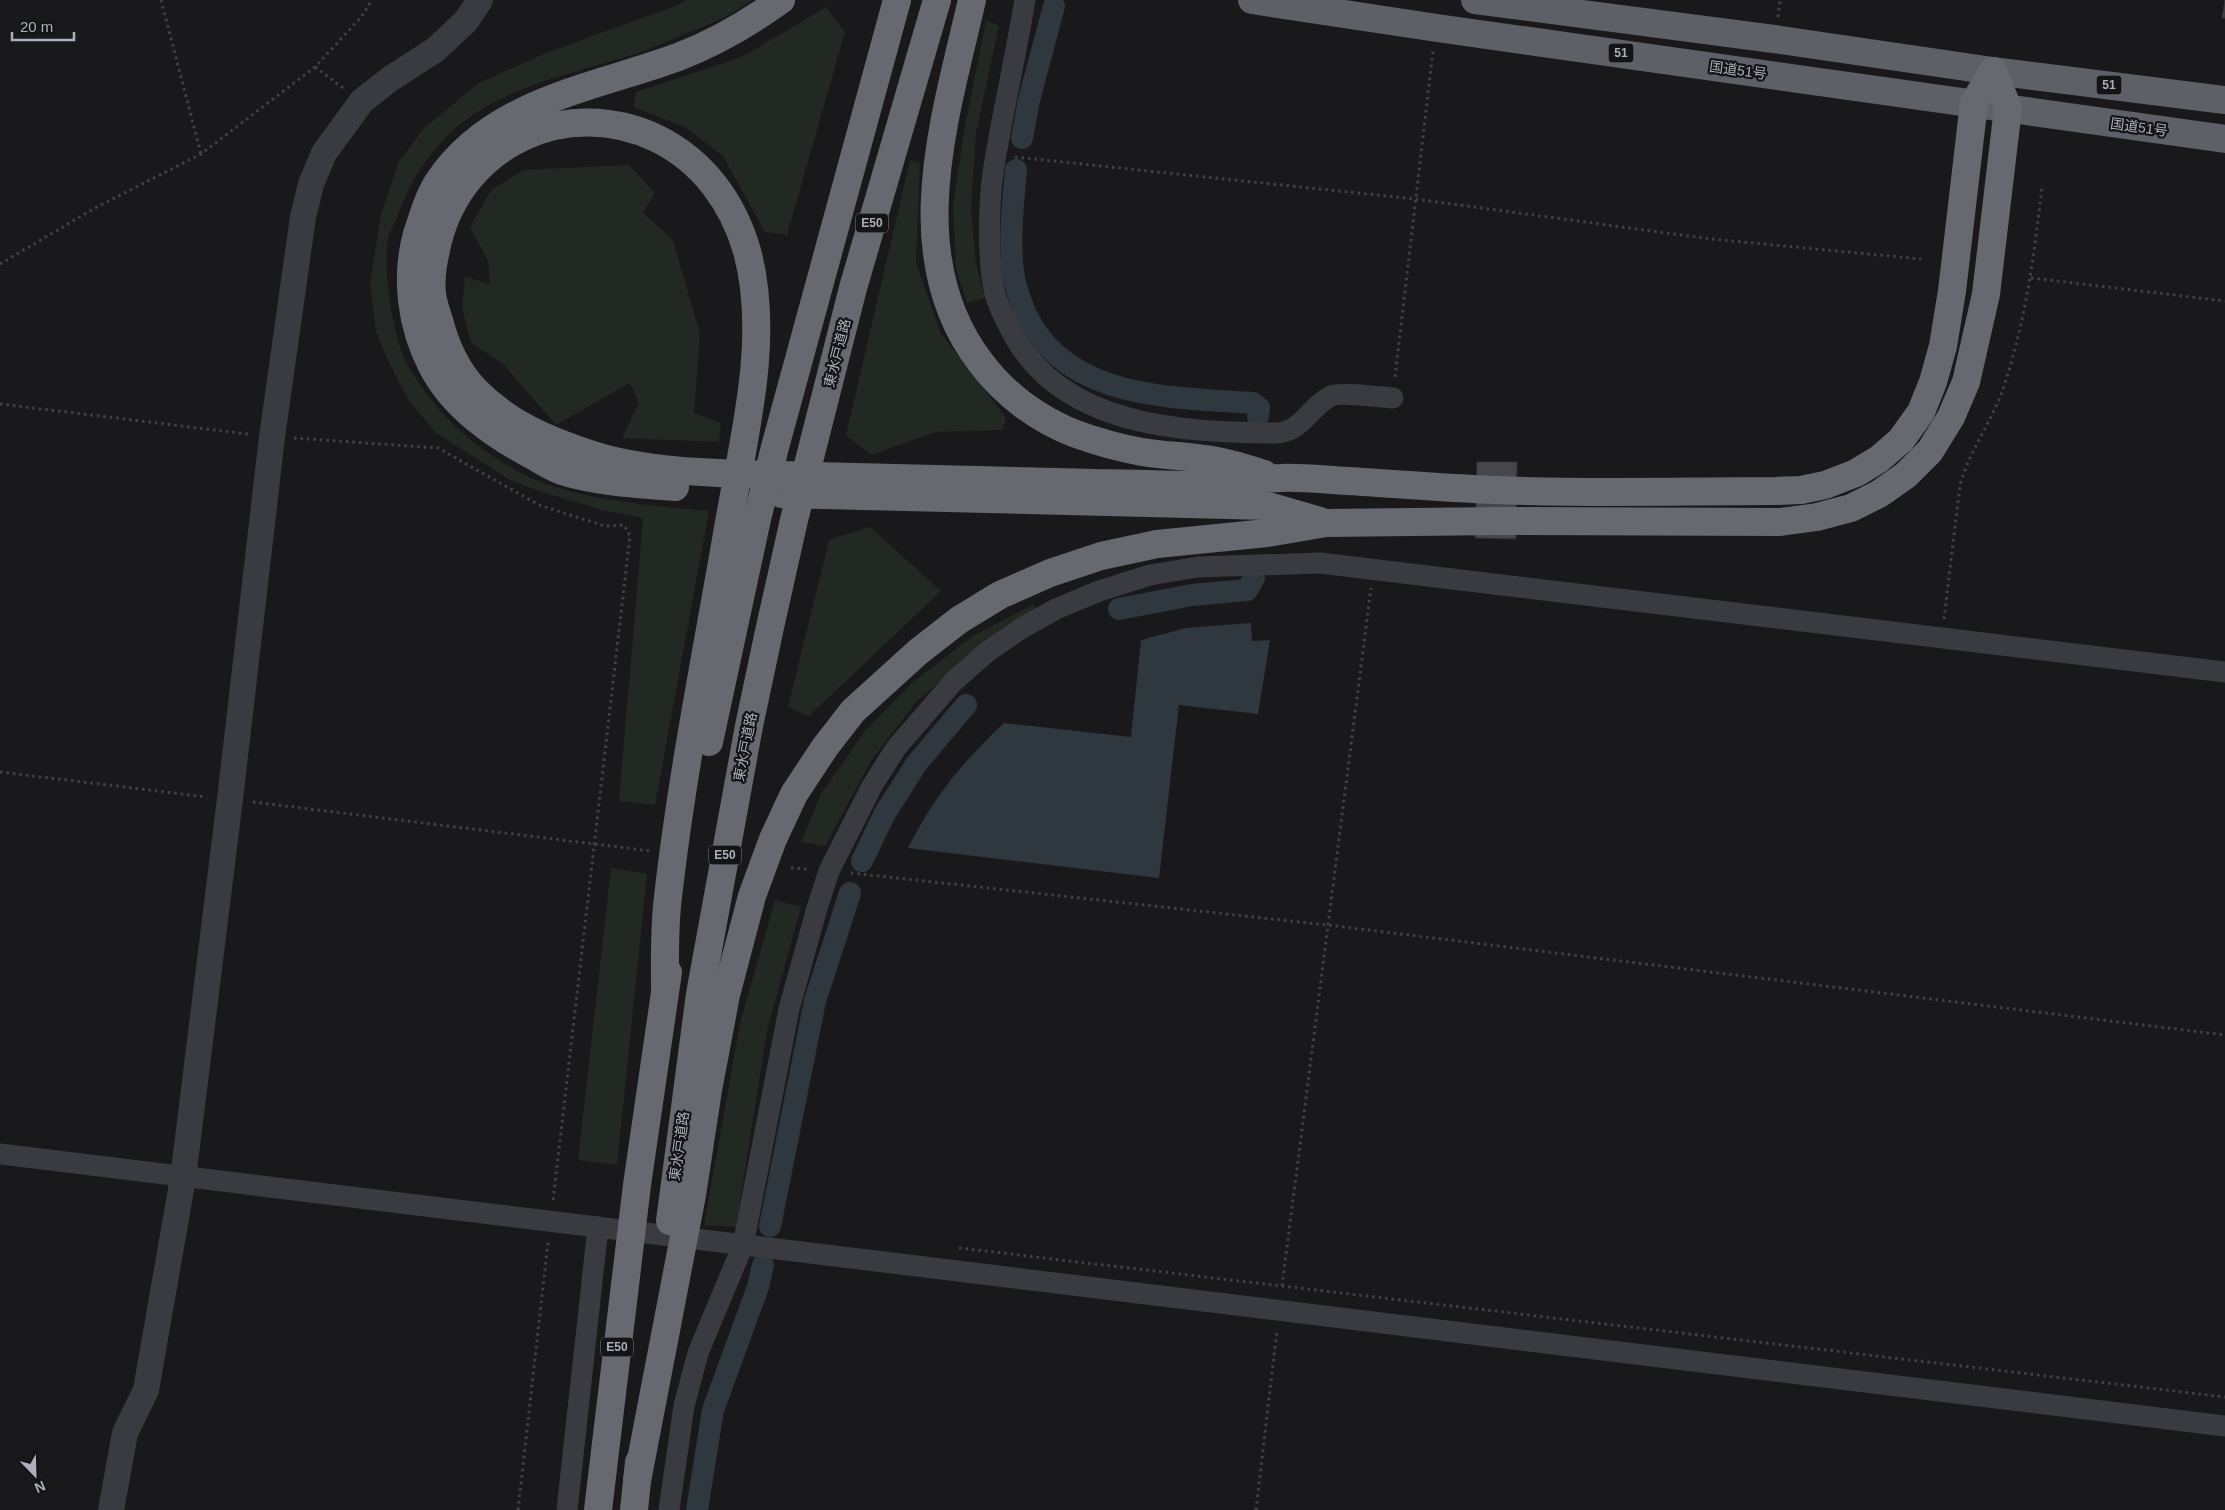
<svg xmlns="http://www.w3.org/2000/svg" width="2225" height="1510" font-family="Arial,'Noto Sans JP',sans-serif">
<rect width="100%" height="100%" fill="#19191b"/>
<!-- green -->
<g fill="#212922">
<path d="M 686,0 L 752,0 C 732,15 708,25 685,34 C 668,41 650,49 632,55 C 574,73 513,84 463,122 C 432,146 410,181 397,217 C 394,224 390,232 388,239 C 383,270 392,331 405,360 C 408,367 413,373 417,380 C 443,420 475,447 517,471 C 566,499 653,506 709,511 L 655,805 L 619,801 L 643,518 L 602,510 L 542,492 L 510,480 L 436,433 L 409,401 L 389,363 L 376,332 L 370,283 L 381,215 L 398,163 L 424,128 L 479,83 L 546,53 L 680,4 Z"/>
<polygon points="826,7 845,32 787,235 765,232 723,156 685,127 633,107 636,92 742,57"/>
<polygon points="986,20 999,26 976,133 971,208 976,264 985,298 967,303 956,269 953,205 965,126"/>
<polygon points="910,160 920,163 916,262 940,332 1006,418 1002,430 936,432 871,455 846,435"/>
<polygon points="629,165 655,193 643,213 673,240 700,334 694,413 721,423 719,442 622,438 639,403 630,383 556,425 503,364 471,343 462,308 465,277 490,284 488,261 470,227 491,190 523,170"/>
<polygon points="870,527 941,591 809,716 788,707 829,540"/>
<polygon points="1034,604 1036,609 980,647 916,702 871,761 825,846 801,842 820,796 864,732 913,682 973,636"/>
<polygon points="611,868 647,874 617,1165 578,1160"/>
<polygon points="775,900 801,907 767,1031 736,1227 704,1225 740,1023"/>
</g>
<!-- water -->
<path fill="#2f383e" d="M 1251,623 L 1252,641 L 1270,640 L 1258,714 L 1179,705 L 1159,878 L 908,848 C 935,795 961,764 1004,723 L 1131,737 L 1141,640 L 1186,628 Z"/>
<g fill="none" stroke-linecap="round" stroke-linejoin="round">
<!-- canal -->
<g stroke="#2f383e" stroke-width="22">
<polyline points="1022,138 1029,100 1054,6"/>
<path d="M 1016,170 C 1013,204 1009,238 1013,272 C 1015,286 1020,300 1025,312 C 1064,400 1172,397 1253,403 L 1259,408 L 1258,416"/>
<polyline points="1119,609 1192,595 1247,590 1254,578"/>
<polyline points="862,861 885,813 917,763 966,705"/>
<polyline points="770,1226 815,1001 850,893"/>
<polyline points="697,1510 713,1410 758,1287 763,1265"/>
</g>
</g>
<!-- building -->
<g fill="#46464b" stroke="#333337">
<polygon points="2225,0 2225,18 2222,18"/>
<polygon points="1477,462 1517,462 1516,539 1475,538"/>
</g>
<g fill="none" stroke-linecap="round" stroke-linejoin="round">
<!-- path -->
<g stroke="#404247" stroke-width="3" stroke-dasharray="2.5 4" stroke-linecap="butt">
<polyline points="161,0 201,154"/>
<polyline points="1778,17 1780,0"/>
<polyline points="315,67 343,88"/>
<polyline points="1015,157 1415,199 1711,239 1921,259"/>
<polyline points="0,264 95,208 201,154 315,67 362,16 372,0"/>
<polyline points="2031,278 2225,301"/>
<polyline points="1395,377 1433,51"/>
<polyline points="0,404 248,434"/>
<polyline points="294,438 438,448 539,505 605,526 624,525 630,536 553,1201"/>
<path d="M 1944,619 L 1960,485 C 1969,452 1990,424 2002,392 C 2025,325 2034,257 2042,187"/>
<polyline points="0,772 207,797"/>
<polyline points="253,802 651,851"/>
<polyline points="791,868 807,869"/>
<polyline points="851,873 1327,925 2225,1035"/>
<polyline points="959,1248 2225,1397"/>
<polyline points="1282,1286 1371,588"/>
<polyline points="518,1510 548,1242"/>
<polyline points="1256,1510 1277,1330"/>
</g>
<!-- minor -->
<g stroke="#3a3b40" stroke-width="21">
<path d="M 1025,0 C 1018,41 1010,81 1002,121 C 998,144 993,167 991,190 C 989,221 988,263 995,294 C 999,309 1007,322 1014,336 C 1065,427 1182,432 1275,433 C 1302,433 1310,406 1331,396 C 1339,392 1381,397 1393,398"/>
<polyline points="0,1154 2225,1426"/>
<polyline points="567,1510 598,1227"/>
<polyline points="669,1510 684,1406 698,1353 743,1245 789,1009 817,908 829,871 872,786 896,748 954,681 987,652 1022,628 1056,609 1099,591 1150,575 1198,567 1320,563 2225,672"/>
</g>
<!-- tertiary -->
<polyline stroke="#3a3b40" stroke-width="26" points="111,1510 125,1433 146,1390 183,1178 230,799 272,437 303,217 311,184 324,153 362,101 390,79 435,50 466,21 480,0"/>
<!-- trunk -->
<g stroke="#5e6068" stroke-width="28">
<polyline points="1252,0 1437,28 2225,139"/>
<polyline points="1475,0 1774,39 1993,71 2225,100"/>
</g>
<!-- motorway -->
<g stroke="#666970" stroke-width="28">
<path d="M 972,0 C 945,118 899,257 981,363 C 1005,395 1039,420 1076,434 C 1098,442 1120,448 1142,452 C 1167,456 1192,456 1217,461 C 1233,464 1249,469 1264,474"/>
<path d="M 675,487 C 637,484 598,482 562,471 C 553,468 543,462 535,457 C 494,435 453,407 432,366 C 411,326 405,277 417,234 C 423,216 428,198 438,182 C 492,101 594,88 678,57 C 715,43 749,23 781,0"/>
<polyline points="782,494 1268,506 1320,521"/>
<polyline points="709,742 757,519 775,447 897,0"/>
<path d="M 665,990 C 665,959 664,927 668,897 C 682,773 707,650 728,528 C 743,440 771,339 747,251 C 733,203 704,162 658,139 C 567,95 463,143 438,241 C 434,258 430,276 432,294 C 433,303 436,311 439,320 C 445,344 457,371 475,390 C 507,423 547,440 590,454 C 655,476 746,473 815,476 C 908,478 1002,481 1095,483 C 1135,483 1175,486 1215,485 C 1237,484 1259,478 1281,478 C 1303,477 1326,480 1348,481 C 1397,484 1446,488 1495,490 C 1588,494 1681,491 1775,491 L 1801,490 L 1825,485 L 1856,473 L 1879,459 L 1901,440 L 1921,412 L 1933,382 L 1943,346 L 1952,291 L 1974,103 L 1993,71"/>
<polyline points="670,1221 700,994 749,726 770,627 794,520 853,288 937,0"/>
<polyline points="637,1481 692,1195 708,1090 726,995 752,896 773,839 794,794 825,747 853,711 918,652 959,620 1000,595 1050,573 1101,556 1157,544 1267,533 1326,523 1500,521 1780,522 1817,517 1851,508 1879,494 1906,475 1930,451 1951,417 1966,382 1986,294 2008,108 1993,71"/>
<polyline points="598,1510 637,1185 668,972"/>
<polyline points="634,1510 639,1462"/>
</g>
</g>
<g text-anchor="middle" stroke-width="4.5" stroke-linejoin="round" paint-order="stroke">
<!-- shield labels -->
<g fill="#141416" stroke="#7e8189" stroke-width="1">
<rect x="1608.5" y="43.5" width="25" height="19" rx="4"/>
<rect x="2096.5" y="75.5" width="25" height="19" rx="4"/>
<rect x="856" y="213.5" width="32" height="19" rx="4"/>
<rect x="709" y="845.5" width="32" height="19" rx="4"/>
<rect x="601" y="1337.5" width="32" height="19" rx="4"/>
</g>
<g font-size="12" font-weight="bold" fill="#acb0ba">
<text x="1621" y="57">51</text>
<text x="2109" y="89">51</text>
<text x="872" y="227">E50</text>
<text x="725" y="859">E50</text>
<text x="617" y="1351">E50</text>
</g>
<!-- street labels -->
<g font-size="14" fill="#acb0ba" stroke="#141416">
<text transform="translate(1738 70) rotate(8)" y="5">国道51号</text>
<text transform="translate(2139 127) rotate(8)" y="5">国道51号</text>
<text transform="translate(837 353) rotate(-76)" y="5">東水戸道路</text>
<text transform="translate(745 747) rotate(-79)" y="5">東水戸道路</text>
<text transform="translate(679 1146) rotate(-82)" y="5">東水戸道路</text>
</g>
</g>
<!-- north arrow -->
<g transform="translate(35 1475) rotate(157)" stroke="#141416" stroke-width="4" paint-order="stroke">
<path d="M0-4L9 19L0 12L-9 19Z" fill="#acb0ba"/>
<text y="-8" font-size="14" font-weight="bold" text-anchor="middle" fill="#acb0ba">N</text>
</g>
<!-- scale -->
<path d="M12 32v8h62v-8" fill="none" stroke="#acb0ba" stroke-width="2.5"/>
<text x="20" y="32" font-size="15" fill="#acb0ba" stroke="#141416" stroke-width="4" paint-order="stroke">20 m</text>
</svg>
